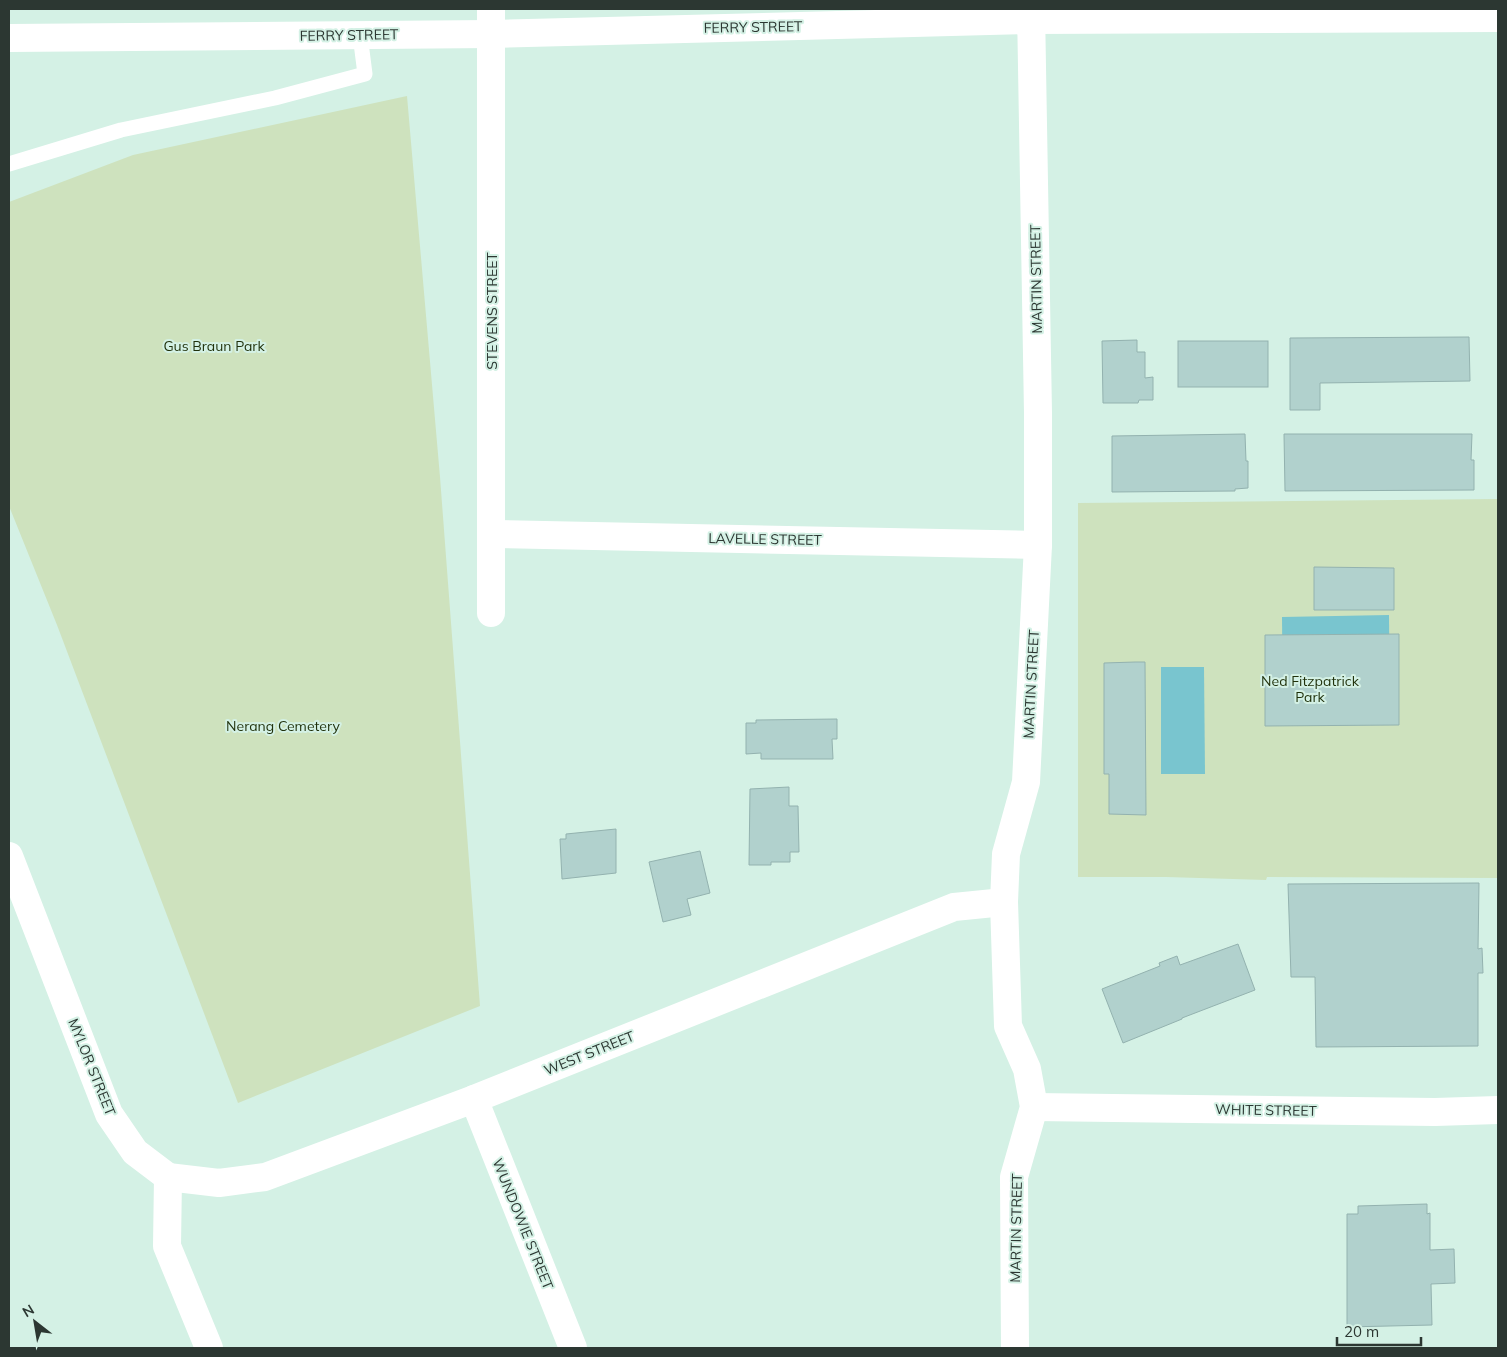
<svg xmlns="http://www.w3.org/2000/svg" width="1507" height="1357" font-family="Mulish,sans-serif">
<rect width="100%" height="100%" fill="#d4f1e5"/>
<!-- green -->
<g fill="#cee2be">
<polygon points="407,96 440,477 480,1006 238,1103 57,625 9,506 9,202 133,155"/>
<polygon points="1498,499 1498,878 1267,877 1266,880 1166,877 1078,877 1078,503"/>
</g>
<!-- water -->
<g fill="#79c5cf">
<polygon points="1389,615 1390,721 1283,723 1282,617"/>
<polygon points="1161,667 1204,667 1205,774 1161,774"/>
</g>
<!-- building -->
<g fill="#b1d1cd" stroke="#93b2af">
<polygon points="1469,337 1470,381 1320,383 1320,410 1290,410 1290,338"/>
<polygon points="1137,340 1137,352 1145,352 1145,378 1153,377 1153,400 1139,400 1138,403 1103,403 1102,341"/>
<rect x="1178" y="341" width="90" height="46"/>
<polygon points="1245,434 1246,461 1248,461 1248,488 1235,489 1235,491 1112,492 1112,436"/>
<polygon points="1284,434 1472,434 1471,460 1474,460 1474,490 1285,491"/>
<polygon points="1314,567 1394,568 1394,610 1314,610"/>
<polygon points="1399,634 1399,725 1265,726 1265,635"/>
<polygon points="1135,662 1145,662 1146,815 1109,814 1109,774 1104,774 1104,663"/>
<polygon points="837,719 837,739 832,739 833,759 761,759 761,753 746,754 746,723 756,723 756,720"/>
<polygon points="789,787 789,806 798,806 799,852 790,852 790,862 771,862 771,865 749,865 750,789"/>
<polygon points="616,829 616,873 562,879 560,839 566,839 566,834"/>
<polygon points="700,851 710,893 687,899 691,915 663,922 649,862"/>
<polygon points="1479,883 1478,949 1482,948 1483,973 1478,973 1478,1046 1316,1047 1315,977 1291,977 1288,884"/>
<polygon points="1238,944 1255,990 1182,1018 1182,1019 1123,1043 1102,989 1160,966 1159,963 1177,956 1180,965"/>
<polygon points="1427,1204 1427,1214 1430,1213 1430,1250 1454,1249 1455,1283 1431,1284 1432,1325 1347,1327 1347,1214 1358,1214 1358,1206"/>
</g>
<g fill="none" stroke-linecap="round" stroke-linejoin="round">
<!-- service -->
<polyline stroke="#fff" stroke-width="15" points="9,164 121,130 275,98 365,74 360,35"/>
<!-- minor -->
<g stroke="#fff" stroke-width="28">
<polyline points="9,38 492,34 1031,20 1498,18"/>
<polyline points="492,534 1038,545"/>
<polyline points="491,613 491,9"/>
<polyline points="9,856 109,1114 135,1152 168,1177 167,1246 209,1348"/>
<polyline points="474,1099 573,1348"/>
<polyline points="1034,1107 1435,1112 1498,1110"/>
<polyline points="168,1177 219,1183 265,1177 474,1099 954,907 1004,902"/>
<polyline points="1015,1348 1014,1177 1034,1107 1027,1069 1008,1026 1004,902 1006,854 1026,782 1038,545 1038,413 1031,9"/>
</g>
</g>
<g text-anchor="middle" stroke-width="4" stroke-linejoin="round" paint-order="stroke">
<!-- street labels -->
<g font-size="14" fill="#2c3732" stroke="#d4f1e5">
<text transform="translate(753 27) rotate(-1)" y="5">FERRY STREET</text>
<text transform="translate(349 35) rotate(-1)" y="5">FERRY STREET</text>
<text transform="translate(1036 279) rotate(-91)" y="5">MARTIN STREET</text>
<text transform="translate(492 311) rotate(-90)" y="5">STEVENS STREET</text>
<text transform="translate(765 539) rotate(1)" y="5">LAVELLE STREET</text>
<text transform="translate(1031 684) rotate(-87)" y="5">MARTIN STREET</text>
<text transform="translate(589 1053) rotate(-22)" y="5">WEST STREET</text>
<text transform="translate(92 1067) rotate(68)" y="5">MYLOR STREET</text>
<text transform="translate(1266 1110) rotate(1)" y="5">WHITE STREET</text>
<text transform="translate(523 1224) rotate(68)" y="5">WUNDOWIE STREET</text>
<text transform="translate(1016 1228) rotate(-89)" y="5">MARTIN STREET</text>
</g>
<!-- park labels -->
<g font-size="14" fill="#1f300a" stroke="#d4f1e5">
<text x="214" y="351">Gus Braun Park</text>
<text x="1310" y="686">Ned Fitzpatrick<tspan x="1310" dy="16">Park</tspan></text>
<text x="283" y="731">Nerang Cemetery</text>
</g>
</g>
<!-- border -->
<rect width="1507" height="1357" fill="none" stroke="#2c3732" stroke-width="20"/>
<!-- north arrow -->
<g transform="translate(35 1322) rotate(329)" stroke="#d4f1e5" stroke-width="4" paint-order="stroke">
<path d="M0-4L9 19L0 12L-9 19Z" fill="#2c3732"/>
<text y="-8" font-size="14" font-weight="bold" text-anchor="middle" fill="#2c3732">N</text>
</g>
<!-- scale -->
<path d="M1337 1337v8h84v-8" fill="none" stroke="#2c3732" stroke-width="2.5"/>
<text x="1344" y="1337" font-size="15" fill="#2c3732" stroke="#d4f1e5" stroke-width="4" paint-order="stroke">20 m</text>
</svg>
